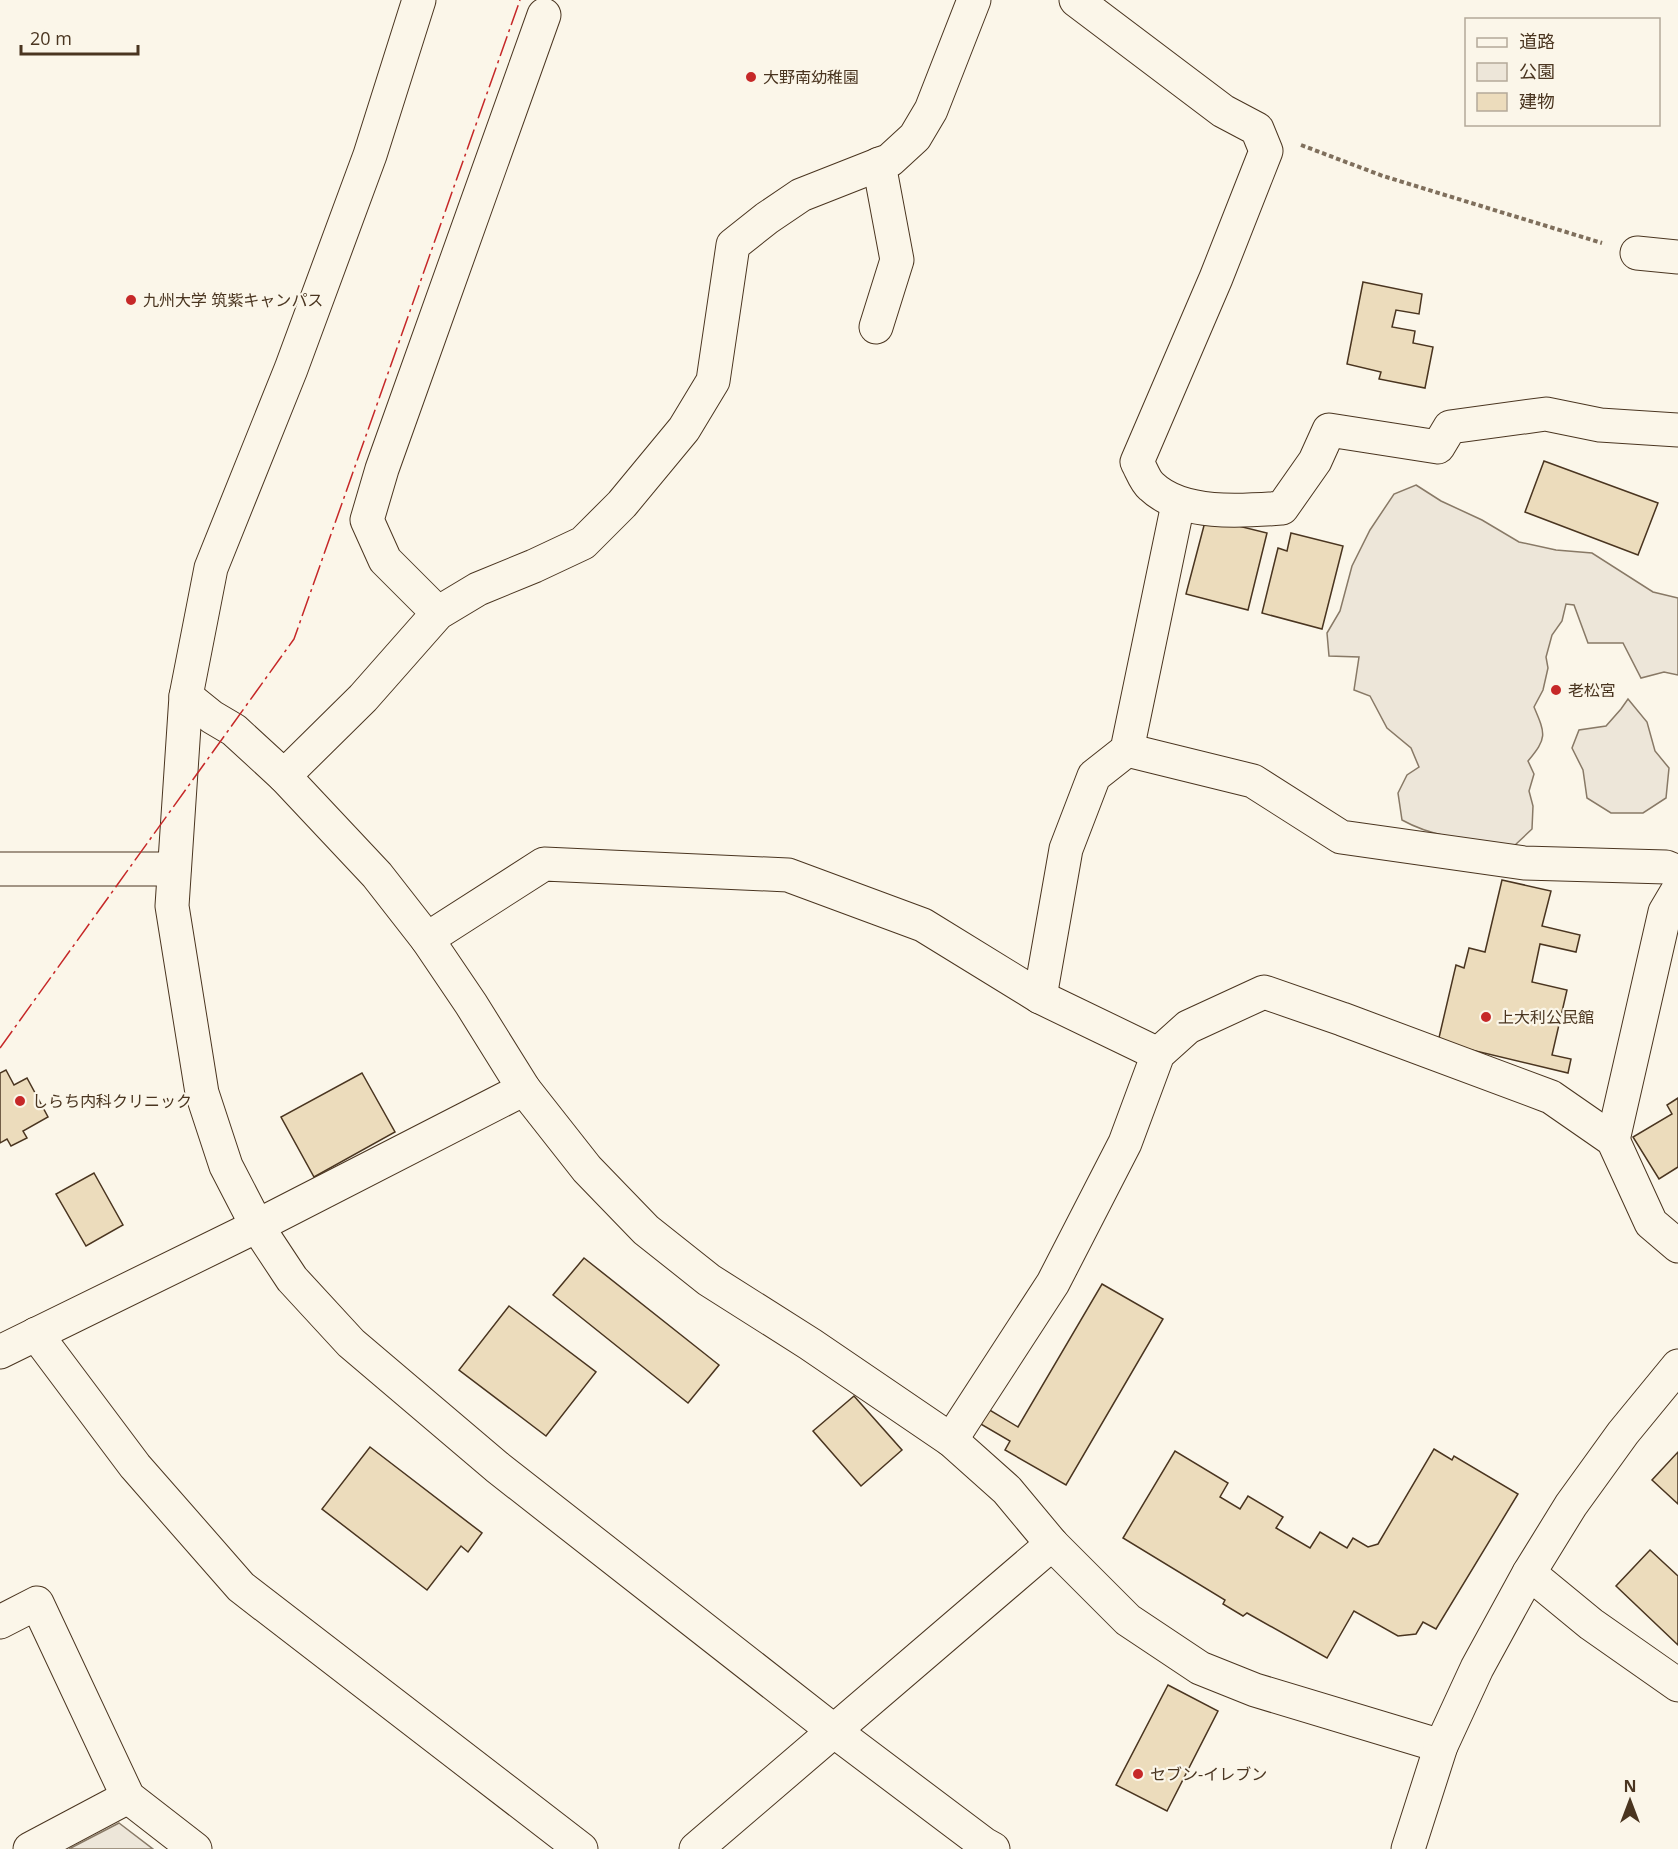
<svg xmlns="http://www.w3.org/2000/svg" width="1678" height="1849" font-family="'Open Sans','Noto Sans JP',sans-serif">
<rect width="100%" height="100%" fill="#fbf6e9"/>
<!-- green -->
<g fill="#ede6d9" stroke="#887966" stroke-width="1.5">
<path d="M 1416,485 L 1441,501 L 1482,520 L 1519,542 L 1556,550 L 1592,553 L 1653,592 L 1678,598 L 1678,675 L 1664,672 L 1641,678 L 1623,643 L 1588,643 L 1574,605 L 1566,604 L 1562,621 L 1552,635 L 1546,657 L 1548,668 L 1543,690 L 1534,707 C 1546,735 1547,738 1528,761 L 1534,774 L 1529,791 L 1533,806 L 1532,829 L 1514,846 C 1476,841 1436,839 1402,820 L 1398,793 L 1407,775 L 1419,767 L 1411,748 L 1387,728 L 1370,696 L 1354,690 L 1359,657 L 1329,656 L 1327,633 L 1340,611 L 1352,566 L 1370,530 L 1394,494 Z"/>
<polygon points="1628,699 1647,722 1655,751 1669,768 1666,798 1643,813 1611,813 1587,798 1583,770 1572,748 1579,730 1606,726 1621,709"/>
<polygon points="119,1823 153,1849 69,1849"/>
</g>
<!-- building -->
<g fill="#ecdcbc" stroke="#4a3520" stroke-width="1.5">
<polygon points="1363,282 1422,294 1419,314 1396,310 1392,327 1415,331 1413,343 1433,347 1425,388 1379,379 1381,372 1347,364"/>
<polygon points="1544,461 1658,503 1638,555 1525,512"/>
<polygon points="1206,518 1267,533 1248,610 1186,594"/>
<polygon points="1291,533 1343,546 1322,629 1262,613 1278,548 1287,551"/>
<polygon points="1502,880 1551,891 1542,926 1580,935 1576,952 1540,944 1532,982 1567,990 1552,1055 1571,1059 1568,1073 1438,1042 1456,965 1464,968 1469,948 1485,952"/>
<polygon points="6,1070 14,1085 27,1078 48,1117 23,1131 27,1138 11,1146 7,1139 0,1143 0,1073"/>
<polygon points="362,1073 395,1132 314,1177 281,1117"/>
<polygon points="1678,1098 1678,1167 1659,1179 1633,1137 1672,1114 1667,1105"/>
<polygon points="94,1173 123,1225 86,1246 56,1194"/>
<polygon points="584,1258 719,1365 688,1403 553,1295"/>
<polygon points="1102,1284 1163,1319 1066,1485 1005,1450 1010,1441 979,1423 988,1409 1018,1427"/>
<polygon points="509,1306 596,1372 546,1436 459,1370"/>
<polygon points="854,1396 902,1450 861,1486 813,1431"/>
<polygon points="370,1447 482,1533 468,1552 461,1546 427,1590 322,1509"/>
<polygon points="1434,1449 1452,1460 1454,1456 1518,1494 1436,1629 1423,1622 1416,1634 1398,1636 1354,1611 1327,1658 1247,1613 1243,1616 1223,1604 1225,1600 1123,1538 1175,1451 1228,1483 1220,1497 1240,1509 1248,1496 1283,1517 1276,1528 1310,1548 1320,1532 1347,1548 1353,1538 1368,1547 1378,1544"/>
<polygon points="1678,1452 1678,1504 1652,1480"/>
<polygon points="1650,1550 1678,1576 1678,1645 1616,1586"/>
<polygon points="1168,1685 1218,1711 1167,1811 1116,1785"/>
</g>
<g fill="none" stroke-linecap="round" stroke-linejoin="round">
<defs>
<g id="minor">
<polyline points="419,0 370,155 291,369 211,568 186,696 172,906 202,1093 226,1166 257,1226 292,1279 351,1343 497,1467 834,1731 984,1844 993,1849"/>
<path d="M 1076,0 L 1223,111 L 1257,129 L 1266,151 L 1216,278 L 1137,462 C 1141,469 1145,481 1151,486 C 1182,516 1243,511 1282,508 L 1315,461 L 1329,430 L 1438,447 L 1450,427 L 1546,414 L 1600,425 L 1678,430"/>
<polyline points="1637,253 1678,257"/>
<polyline points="876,327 897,260 879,164"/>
<polyline points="438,613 385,560 367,520 382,469 544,15"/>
<polyline points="186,696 212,717 234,730 284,776 363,698 438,613 478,589 534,566 583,543 622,504 684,429 713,381 733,245 767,218 801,195 890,160 915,137 931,110 974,0"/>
<polyline points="1127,750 1253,781 1341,837 1524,863 1666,867 1678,872"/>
<polyline points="284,776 377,875 427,939 471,1004 524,1089 587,1169 646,1230 709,1280 810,1344 951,1440 1007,1490 1052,1544 1128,1620 1200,1668 1255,1690 1441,1746"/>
<polyline points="0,869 174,869"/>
<polyline points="427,939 544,864 788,875 923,925 1040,997 1158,1054"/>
<polyline points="1040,997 1066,849 1094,776 1127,750 1178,504"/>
<polyline points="1613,1140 1665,912 1678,890"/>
<polyline points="36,1334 135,1466 241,1587 581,1849"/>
<polyline points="0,1352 257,1226 524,1089"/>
<polyline points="951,1440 1053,1283 1125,1143 1158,1054 1188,1027 1264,992 1342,1019 1551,1097 1613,1140 1651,1223 1678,1246"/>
<polyline points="1529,1573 1591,1624 1678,1685"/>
<polyline points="0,1622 37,1603 128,1797 195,1849"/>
<polyline points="30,1849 128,1797"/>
<polyline points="696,1849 1052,1544"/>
<polyline points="1408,1849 1441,1746 1477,1668 1529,1573 1571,1505 1623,1433 1678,1366"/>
</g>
</defs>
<!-- minor casing -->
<use href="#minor" stroke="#4a3520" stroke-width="35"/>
<!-- path -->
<polyline stroke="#7f6f5c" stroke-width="4" stroke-dasharray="4.5 3" stroke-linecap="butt" points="1301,145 1383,176 1602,243"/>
<!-- minor -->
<use href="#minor" stroke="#fbf6e9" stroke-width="33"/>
<!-- power -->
<polyline stroke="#c62828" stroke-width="1.5" stroke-dasharray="21 4.5 3 4.5" stroke-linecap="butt" points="0,1048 294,639 520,0"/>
</g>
<!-- markers -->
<g fill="#c62828" stroke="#fbf6e9" stroke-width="2">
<circle cx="751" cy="77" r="6"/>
<circle cx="131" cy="300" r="6"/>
<circle cx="1556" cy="690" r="6"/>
<circle cx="1486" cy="1017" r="6"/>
<circle cx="20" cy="1101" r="6"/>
<circle cx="1138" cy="1774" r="6"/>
</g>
<g text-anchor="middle" stroke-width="4.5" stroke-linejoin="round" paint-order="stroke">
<!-- poi labels -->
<g font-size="16" fill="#4a3520" stroke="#fbf6e9" text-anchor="start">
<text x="763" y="83">大野南幼稚園</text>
<text x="143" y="306">九州大学 筑紫キャンパス</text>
<text x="1568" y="696">老松宮</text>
<text x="1498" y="1023">上大利公民館</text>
<text x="32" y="1107">しらち内科クリニック</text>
<text x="1150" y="1780">セブン-イレブン</text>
</g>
</g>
<!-- legend -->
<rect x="1465" y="18" width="195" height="108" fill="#fbf6e9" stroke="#b4a999" stroke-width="1.5"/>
<rect x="1477" y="38" width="30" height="9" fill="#fbf6e9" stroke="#b4a999" stroke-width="1.5"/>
<text x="1519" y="48" font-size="18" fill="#4a3520">道路</text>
<rect x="1477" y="63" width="30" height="18" fill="#ede6d9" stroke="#b4a999" stroke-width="1.5"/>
<text x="1519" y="78" font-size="18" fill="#4a3520">公園</text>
<rect x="1477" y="93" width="30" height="18" fill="#ecdcbc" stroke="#b4a999" stroke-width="1.5"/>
<text x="1519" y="108" font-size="18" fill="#4a3520">建物</text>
<!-- north arrow -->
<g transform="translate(1630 1801)" stroke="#fbf6e9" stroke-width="4.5" paint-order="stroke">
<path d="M0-4.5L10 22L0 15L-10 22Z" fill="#4a3520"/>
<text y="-9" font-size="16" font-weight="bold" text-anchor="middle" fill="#4a3520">N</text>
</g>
<!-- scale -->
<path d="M21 45v9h117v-9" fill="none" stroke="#4a3520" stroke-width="3"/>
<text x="30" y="45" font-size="18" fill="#4a3520" stroke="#fbf6e9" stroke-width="4.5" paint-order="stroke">20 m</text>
</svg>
